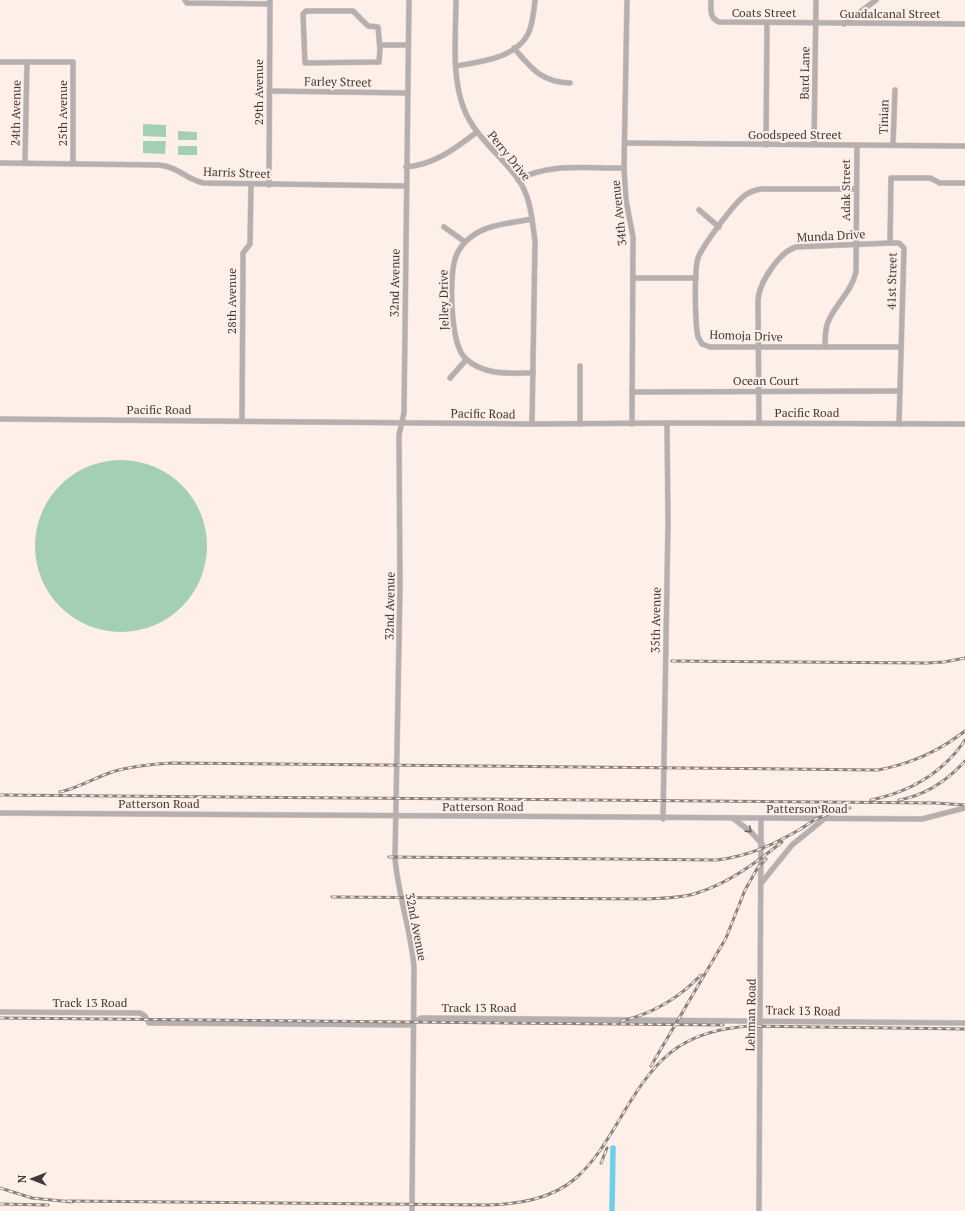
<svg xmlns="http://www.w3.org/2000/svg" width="965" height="1211" font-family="'PT Serif',serif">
<rect width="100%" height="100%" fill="#feefe9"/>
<!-- green -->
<g fill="#a3cfb3">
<polygon points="143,124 166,125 166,137 143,136"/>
<polygon points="178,131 197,132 197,140 178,140"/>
<polygon points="143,141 166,141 165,154 143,153"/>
<rect x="178" y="146" width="19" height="9"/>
<circle cx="121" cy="546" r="86"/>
</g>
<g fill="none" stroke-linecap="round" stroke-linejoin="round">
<!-- canal -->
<polyline stroke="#6dd0ea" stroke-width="5.5" points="612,1211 613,1148"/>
<defs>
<g id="minor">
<polyline points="185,0 187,3 270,4"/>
<path d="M 409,0 L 404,413 L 399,435 L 400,587 L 395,858 C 398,895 411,930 414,967 L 412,1211"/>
<path d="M 456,0 C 456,35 451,76 464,109 C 475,137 501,155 518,179 C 531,197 532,220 535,241 L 532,424"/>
<polyline points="627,0 624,168 626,200 633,237 632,424"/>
<path d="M 711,0 C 711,9 709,18 719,22 L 965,24"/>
<polygon points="306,11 353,11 368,26 378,27 380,49 379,62 305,63 303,14"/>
<polyline points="844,24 876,0"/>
<polyline points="380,45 408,45"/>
<path d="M 514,48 C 531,68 541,82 570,83"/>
<polyline points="0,62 73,62 73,164"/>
<path d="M 456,66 C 480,62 516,58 528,34 C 533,24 534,11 535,0"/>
<polyline points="269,91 407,93"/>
<polyline points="625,143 965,146"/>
<polyline points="766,145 767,23"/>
<polyline points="814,145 816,0"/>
<polyline points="893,145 895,90"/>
<path d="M 0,163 L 159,165 C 179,167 187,180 204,183 L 406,186"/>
<polyline points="25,163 27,62"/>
<path d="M 406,167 C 434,165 456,148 477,132"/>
<path d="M 518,180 C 549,162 590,169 624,168"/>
<polyline points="269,185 270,0"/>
<path d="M 856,189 L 761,189 C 755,190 749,192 744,196 C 733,205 703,245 698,258 C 694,271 695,323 698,337 L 702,344 L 710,347 L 900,347"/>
<polyline points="699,210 719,227"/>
<path d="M 532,219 C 513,223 487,224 471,237 C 464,242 458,250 455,259 C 449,279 450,345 466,359 C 485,376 510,373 533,373"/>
<polyline points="444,227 465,242"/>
<polyline points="890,243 891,178 930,178 940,183 965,183"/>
<polyline points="633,278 696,278"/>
<path d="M 825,347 C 825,340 825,332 827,325 C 832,307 851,294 856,272 L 857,145"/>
<polyline points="580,366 580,424"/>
<polyline points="450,378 466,360"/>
<polyline points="632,392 900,391"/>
<polyline points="0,419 532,424 667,423 965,424"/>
<polyline points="242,421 243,264 243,253 250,244 251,184"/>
<path d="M 759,423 L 758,300 C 759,283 779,252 796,247 L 890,243 L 899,243 L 904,248 L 899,424"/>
<polyline points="0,813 922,819 965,808"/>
<polyline points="663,819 668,522 667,423"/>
<polyline points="734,819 751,832 762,844"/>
<polyline points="762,882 792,845 824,819"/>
<polyline points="0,1012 140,1013 145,1016 149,1023 152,1023 409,1025 421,1018 965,1023"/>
<polyline points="759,1211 761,819"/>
</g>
</defs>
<!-- minor casing -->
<use href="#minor" stroke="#d8cbc6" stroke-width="6"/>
<!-- minor -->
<use href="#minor" stroke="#b6afb0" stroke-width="5"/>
<defs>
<g id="rail">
<polyline points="672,661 927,663 944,662 965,658"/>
<path d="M 60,792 C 78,788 94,778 112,772 C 131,766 153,764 173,763 L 878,770 C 911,764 938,752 965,731"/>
<polyline points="0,795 936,803 965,805"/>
<path d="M 871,800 C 909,792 943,773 965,740"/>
<path d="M 899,800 C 926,795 947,781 965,761"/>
<polyline points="804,807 850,808"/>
<polyline points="799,830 816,819 836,811"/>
<path d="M 389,857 L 717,860 C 750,856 775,844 804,827"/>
<path d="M 332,897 L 648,899 C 665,898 682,898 697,893 C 729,883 757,862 782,842"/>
<polyline points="0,1018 723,1025"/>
<path d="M 621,1021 C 652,1014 679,998 701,975"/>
<polyline points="651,1066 726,938 745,890 757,869 766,859"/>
<polyline points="601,1163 607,1148"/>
<polyline points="0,1188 32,1198 72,1202"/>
<path d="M 67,1201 L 488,1205 C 519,1204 552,1199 576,1178 C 594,1162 606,1142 618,1122 C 653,1062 678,1029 753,1026 L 965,1029"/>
<polyline points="0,1204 48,1205"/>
</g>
</defs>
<!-- rail casing -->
<use href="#rail" stroke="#8b817e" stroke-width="3"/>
<!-- rail -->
<use href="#rail" stroke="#feefe9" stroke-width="1.5" stroke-dasharray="4.5" stroke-linecap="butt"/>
</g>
<!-- one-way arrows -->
<defs><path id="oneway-chevron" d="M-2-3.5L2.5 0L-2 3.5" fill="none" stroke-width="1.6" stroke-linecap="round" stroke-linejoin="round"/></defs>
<use stroke="#696362" href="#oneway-chevron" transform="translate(749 830) rotate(42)"/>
<g text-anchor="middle" stroke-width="4" stroke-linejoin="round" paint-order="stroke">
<!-- street labels -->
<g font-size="12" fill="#403a38" stroke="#feefe9">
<text x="764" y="17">Coats Street</text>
<text x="890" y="18">Guadalcanal Street</text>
<text transform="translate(805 73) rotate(-89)" y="4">Bard Lane</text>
<text transform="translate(338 82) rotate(1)" y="4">Farley Street</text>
<text transform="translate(259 92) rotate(-90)" y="4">29th Avenue</text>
<text transform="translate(16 113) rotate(-89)" y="4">24th Avenue</text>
<text transform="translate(63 113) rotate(-90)" y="4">25th Avenue</text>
<text transform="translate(884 117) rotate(-88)" y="4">Tinian</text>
<text x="795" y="139">Goodspeed Street</text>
<text transform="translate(509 156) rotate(51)" y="4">Perry Drive</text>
<text transform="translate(237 173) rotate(2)" y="4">Harris Street</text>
<text transform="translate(846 190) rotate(-90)" y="4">Adak Street</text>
<text transform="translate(619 213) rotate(-96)" y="4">34th Avenue</text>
<text transform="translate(831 236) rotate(-3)" y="4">Munda Drive</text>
<text transform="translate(892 281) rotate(-89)" y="4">41st Street</text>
<text transform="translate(395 283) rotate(-89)" y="4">32nd Avenue</text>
<text transform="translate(444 300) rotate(-91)" y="4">Jelley Drive</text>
<text transform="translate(232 301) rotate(-90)" y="4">28th Avenue</text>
<text transform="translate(746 336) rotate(2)" y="4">Homoja Drive</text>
<text x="766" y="385">Ocean Court</text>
<text x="159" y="414">Pacific Road</text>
<text x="807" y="417">Pacific Road</text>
<text transform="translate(483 414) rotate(1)" y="4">Pacific Road</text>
<text transform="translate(390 606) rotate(-89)" y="4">32nd Avenue</text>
<text transform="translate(656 620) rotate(-89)" y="4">35th Avenue</text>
<text x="159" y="808">Patterson Road</text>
<text x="483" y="811">Patterson Road</text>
<text x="807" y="813">Patterson Road</text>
<text transform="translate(416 927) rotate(79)" y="4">32nd Avenue</text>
<text x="90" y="1007">Track 13 Road</text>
<text x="479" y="1012">Track 13 Road</text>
<text transform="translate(803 1011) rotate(1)" y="4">Track 13 Road</text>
<text transform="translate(751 1015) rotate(-89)" y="4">Lehman Road</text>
</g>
</g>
<!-- north arrow -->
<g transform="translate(32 1179) rotate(270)" stroke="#feefe9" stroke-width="3" paint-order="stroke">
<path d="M0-3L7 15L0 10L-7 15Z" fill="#403a38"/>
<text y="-6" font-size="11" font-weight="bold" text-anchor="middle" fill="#403a38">N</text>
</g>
</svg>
